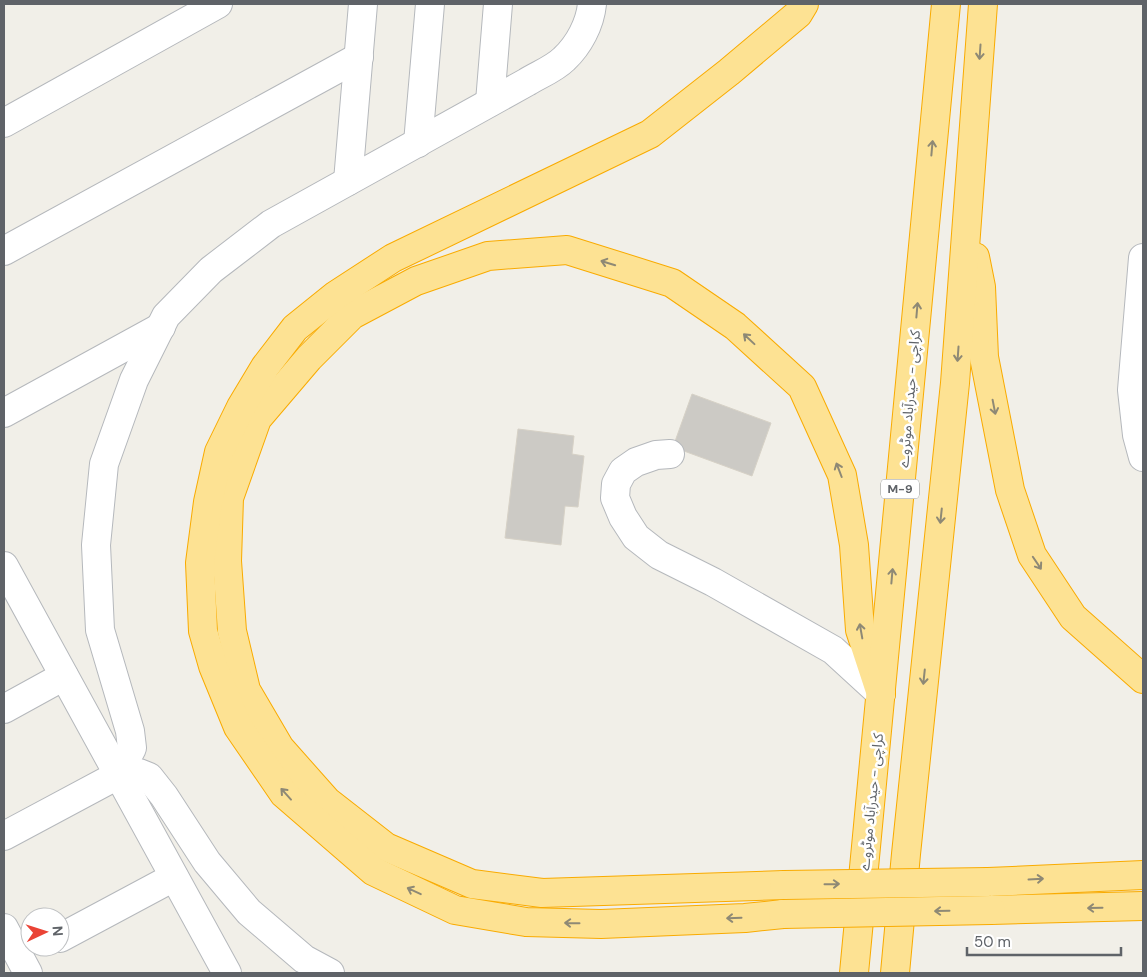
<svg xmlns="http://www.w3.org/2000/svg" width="1147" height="977" font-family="'DM Sans','Noto Sans Arabic',sans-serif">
<rect width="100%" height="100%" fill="#f1efe8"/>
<!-- building -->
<g fill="#cccac5" stroke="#d6d1c6">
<polygon points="692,394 771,423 752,476 673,447"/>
<polygon points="518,429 574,436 572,454 584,456 578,507 565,506 561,545 505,538"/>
</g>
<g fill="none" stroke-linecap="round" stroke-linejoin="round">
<defs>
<g id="minor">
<polyline points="490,102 498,4"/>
<polyline points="4,123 218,4"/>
<polyline points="418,143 430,4"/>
<polyline points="348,181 363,4"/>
<polyline points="4,251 359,57"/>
<polyline points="1143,258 1132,390 1137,435 1143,457"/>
<polyline points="4,413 161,327"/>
<polyline points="670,454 656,455 636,462 623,471 616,484 615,498 623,517 636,537 659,555 713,582 833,650 881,694"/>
<polyline points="4,566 227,973"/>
<polyline points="4,709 64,676"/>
<path d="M 118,775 L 132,748 L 130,731 L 100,630 L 96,545 L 104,464 L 134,380 L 166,316 L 211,270 L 271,224 L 527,82 C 538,75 554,69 564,59 C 579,45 590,24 592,4"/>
<polyline points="4,836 118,775 139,773 149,777 164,796 207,862 249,912 304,959 330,973"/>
<polyline points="4,928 28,973"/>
<polyline points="60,938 174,877"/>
</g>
<g id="highway">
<polyline points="975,257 981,287 984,357 1010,490 1032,555 1073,617 1143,679"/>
<polyline points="988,882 1143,875"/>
<polyline points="784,885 542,893 472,884 386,847 327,801 280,748 246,690 232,631 227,561 229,498 257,419 309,358 352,315 416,281 488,256 567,250 672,283 735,326 802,387 842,475 854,545 860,630 881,694"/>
<polyline points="991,910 1143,906"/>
<polyline points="783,914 745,918 601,924 526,922 455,910 373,871 284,794 238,727 213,666 203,631 200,563 208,502 219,452 241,407 265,367 295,328 336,295 393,258 650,134 729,72 798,14 804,4"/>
<polyline points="854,973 946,4"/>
<polyline points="895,973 906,854 955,383 983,4"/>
</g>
</defs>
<!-- minor casing -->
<use href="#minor" stroke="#b5b8bc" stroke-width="30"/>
<!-- highway casing -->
<use href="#highway" stroke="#f9ab00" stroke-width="30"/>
<!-- minor -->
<use href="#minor" stroke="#fff" stroke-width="28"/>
<!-- highway -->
<use href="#highway" stroke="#fde293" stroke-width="28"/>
<defs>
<g id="highway-bridge">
<polyline points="784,885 988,882"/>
<polyline points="783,914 991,910"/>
</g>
</defs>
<!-- highway-bridge casing -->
<use href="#highway-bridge" stroke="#f9ab00" stroke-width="30" stroke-linecap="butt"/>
<!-- highway-bridge -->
<use href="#highway-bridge" stroke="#fde293" stroke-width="28"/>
</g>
<!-- one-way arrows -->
<defs><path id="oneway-shaft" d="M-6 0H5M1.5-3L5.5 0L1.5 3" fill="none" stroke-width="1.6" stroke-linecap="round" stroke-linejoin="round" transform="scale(1.25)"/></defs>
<g stroke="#8e8975">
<use href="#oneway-shaft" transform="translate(980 52) rotate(94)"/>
<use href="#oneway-shaft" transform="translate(932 148) rotate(-85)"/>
<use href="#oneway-shaft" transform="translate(608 263) rotate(-163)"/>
<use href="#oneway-shaft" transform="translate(917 310) rotate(-85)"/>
<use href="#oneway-shaft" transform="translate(749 339) rotate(-137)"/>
<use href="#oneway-shaft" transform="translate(958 354) rotate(94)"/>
<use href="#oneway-shaft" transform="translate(994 407) rotate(79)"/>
<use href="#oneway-shaft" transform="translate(839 470) rotate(-111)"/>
<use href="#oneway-shaft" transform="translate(941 516) rotate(96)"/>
<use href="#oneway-shaft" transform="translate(1037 563) rotate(56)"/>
<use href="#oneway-shaft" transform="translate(892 576) rotate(-85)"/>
<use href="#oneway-shaft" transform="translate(861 631) rotate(-100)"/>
<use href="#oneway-shaft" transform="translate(924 677) rotate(96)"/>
<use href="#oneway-shaft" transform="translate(286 794) rotate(-132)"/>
<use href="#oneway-shaft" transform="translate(1036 879) rotate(-3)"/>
<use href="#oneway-shaft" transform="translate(832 884) rotate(-1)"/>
<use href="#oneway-shaft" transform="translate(414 891) rotate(-155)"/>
<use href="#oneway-shaft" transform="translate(1095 908) rotate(179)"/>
<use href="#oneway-shaft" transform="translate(942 911) rotate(179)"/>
<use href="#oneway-shaft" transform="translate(734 918) rotate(178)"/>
<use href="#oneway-shaft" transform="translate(572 923) rotate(-179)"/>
</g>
<g text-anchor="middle" stroke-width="5" stroke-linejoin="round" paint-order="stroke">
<!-- shield labels -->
<rect fill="#fff" stroke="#8f9295" stroke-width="1" x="881" y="479.5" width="38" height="19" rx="4"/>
<g font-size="12" font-weight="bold" fill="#5f6368">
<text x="900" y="493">M-9</text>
</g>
<!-- street labels -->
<g font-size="14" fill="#5f6368" stroke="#fff">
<text transform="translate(909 399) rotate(-85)" y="5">کراچی - حیدرآباد موٹروے</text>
<text transform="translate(871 802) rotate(-84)" y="5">کراچی - حیدرآباد موٹروے</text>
</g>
</g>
<!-- border -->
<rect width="1147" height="977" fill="none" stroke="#5f6368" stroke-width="10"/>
<!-- north arrow -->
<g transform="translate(45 932) rotate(86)"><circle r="24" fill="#ffffff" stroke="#bfc1c3"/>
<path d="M0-4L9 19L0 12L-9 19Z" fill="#ea4335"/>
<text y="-8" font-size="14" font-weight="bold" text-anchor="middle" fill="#5f6368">N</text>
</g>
<!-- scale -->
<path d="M967 947v8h154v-8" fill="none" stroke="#5f6368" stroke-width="2.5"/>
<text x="974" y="947" font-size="15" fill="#5f6368" stroke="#ffffff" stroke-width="4" paint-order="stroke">50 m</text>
</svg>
